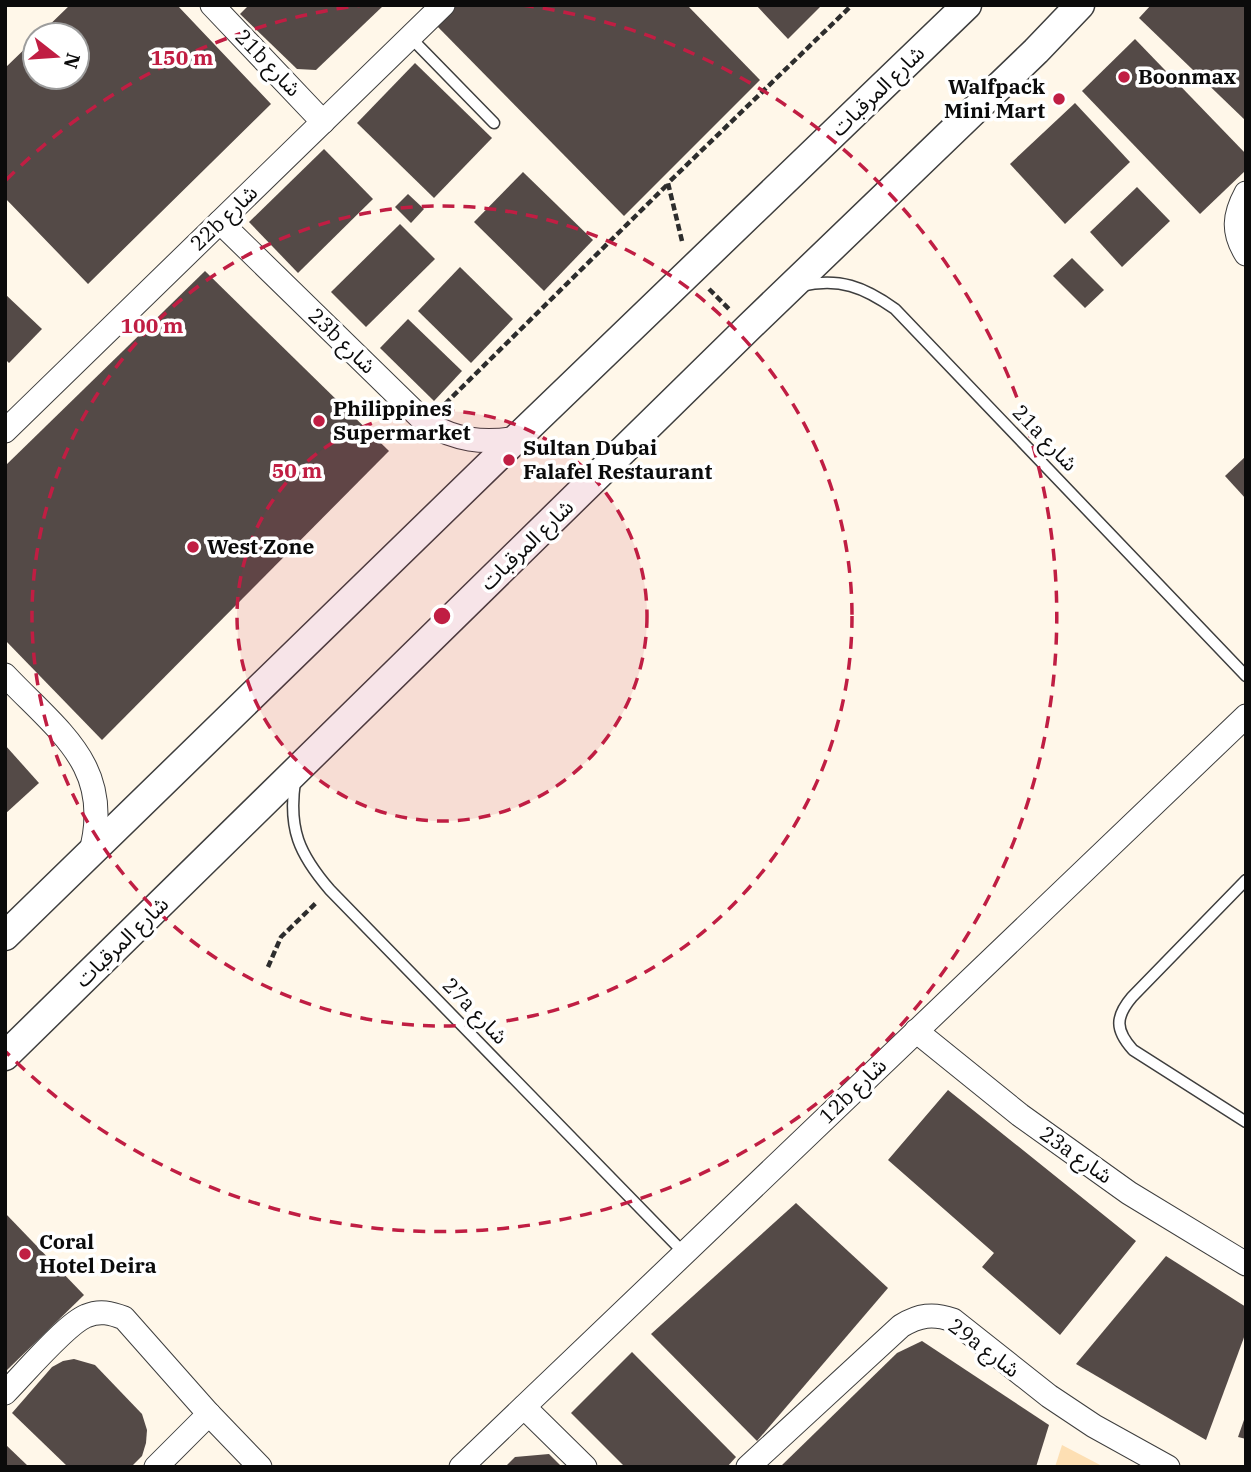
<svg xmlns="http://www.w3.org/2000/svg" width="1251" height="1472" font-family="'IBM Plex Serif','Noto Sans Arabic',serif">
<rect width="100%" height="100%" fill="#fff7e9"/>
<!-- sand -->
<polygon fill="#fddfb3" points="1062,1445 1104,1467 1055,1467"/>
<!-- building -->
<g fill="#544a47">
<polygon points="70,5 177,5 271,104 88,284 5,198 5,68 35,39 35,77 77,77 77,35 39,35"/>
<polygon points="249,5 384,5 316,70 297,69 240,14"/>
<polygon points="454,5 687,5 760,80 624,216 435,24"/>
<polygon points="756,5 822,5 788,39"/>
<polygon points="1151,5 1246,5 1246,121 1139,18"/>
<polygon points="1135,39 1246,154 1246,170 1200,214 1082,91"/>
<polygon points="415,63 492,138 434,198 357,123"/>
<polygon points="1075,103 1130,162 1065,224 1010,164"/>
<polygon points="324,149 373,199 298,273 249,222"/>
<polygon points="523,172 593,240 544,291 474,222"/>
<polygon points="1137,187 1170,221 1122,267 1090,232"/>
<polygon points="408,194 424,209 411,223 395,207"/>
<polygon points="400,224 435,259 366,327 331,292"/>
<polygon points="1072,258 1104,290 1085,308 1053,276"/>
<polygon points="460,267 513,319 471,363 418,311"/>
<polygon points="205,271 389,451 102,740 5,640 5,466"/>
<polygon points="5,294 42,329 9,363 5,359"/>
<polygon points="408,319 462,371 434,401 380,348"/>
<polygon points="1246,456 1246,499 1225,476"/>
<polygon points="5,745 39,783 5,814"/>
<polygon points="948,1090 1136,1241 1060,1335 982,1267 994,1253 888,1160"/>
<polygon points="796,1203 888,1288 757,1441 651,1334"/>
<polygon points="5,1213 84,1295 5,1372"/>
<polygon points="1166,1256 1246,1307 1246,1332 1206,1440 1076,1364"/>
<polygon points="922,1341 1049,1425 1036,1467 780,1467 897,1353"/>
<polygon points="632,1352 736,1457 727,1467 625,1467 571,1413"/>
<polygon points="74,1359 95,1365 142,1414 147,1430 146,1443 142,1456 131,1467 68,1467 12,1413 52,1367 63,1361"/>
<polygon points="1245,1417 1246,1417 1246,1439 1238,1437"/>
<polygon points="5,1444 29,1467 5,1467"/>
<polygon points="549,1454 562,1467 505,1467 515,1457"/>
</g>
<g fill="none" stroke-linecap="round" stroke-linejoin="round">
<defs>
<g id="service">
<polyline points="410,37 494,123"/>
<path d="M 801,286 C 839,277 864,287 895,309 L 1246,676"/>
<path d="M 295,781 C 288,829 299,854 330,890 L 684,1253"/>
<path d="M 1246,880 L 1132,997 C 1115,1017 1115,1030 1133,1050 L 1246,1122"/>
</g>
<g id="minor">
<polyline points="212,5 323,122"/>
<path d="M 1246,193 C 1234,215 1232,232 1246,254"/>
<path d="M 220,222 L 426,423 C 457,440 482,444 517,438"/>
<polyline points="5,431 443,5"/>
<path d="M 5,675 C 60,733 115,767 90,855"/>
<polyline points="916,1031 1020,1115 1129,1193 1246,1264"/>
<path d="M 5,1393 C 23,1375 66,1324 86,1316 C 100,1310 111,1313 124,1318 L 209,1414 L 260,1467"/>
<polyline points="524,1407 585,1467"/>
<polyline points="156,1467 209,1414"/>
<polyline points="461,1467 1246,716"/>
<path d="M 748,1467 L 901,1326 C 919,1315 933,1313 953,1320 L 1049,1396 L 1094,1426 L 1168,1467"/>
</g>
<g id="tertiary">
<polyline points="5,936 517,438 967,5"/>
<polyline points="5,1056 748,328 1036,51 1080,5"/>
</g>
</defs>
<!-- service casing -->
<use href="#service" stroke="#3e3e3e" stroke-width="13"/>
<!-- minor casing -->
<use href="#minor" stroke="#3e3e3e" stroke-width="25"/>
<!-- tertiary casing -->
<use href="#tertiary" stroke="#3e3e3e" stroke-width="31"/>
<!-- path -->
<g stroke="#2d2d2d" stroke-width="4.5" stroke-dasharray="7 3.5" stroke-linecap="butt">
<polyline points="682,241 668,183 852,5"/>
<polyline points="709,289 730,310"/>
<polyline points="445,404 668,184"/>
<polyline points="268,967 281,937 317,902"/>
</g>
<!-- service -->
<use href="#service" stroke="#fff" stroke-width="10"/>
<!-- minor -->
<use href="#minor" stroke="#fff" stroke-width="23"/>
<!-- tertiary -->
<use href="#tertiary" stroke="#fff" stroke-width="28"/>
</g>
<!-- distance rings -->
<circle cx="442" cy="616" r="205" fill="#c01e43" fill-opacity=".12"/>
<g fill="none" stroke="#c01e43" stroke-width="3.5" stroke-dasharray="12 9">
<circle cx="442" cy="616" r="205"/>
<circle cx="442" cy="616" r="410"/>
<path d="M6 180A616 616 0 0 1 362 5M522 5A616 616 0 1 1 6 1052"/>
</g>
<!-- markers -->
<g fill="#c01e43" stroke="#fff" stroke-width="2.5">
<circle cx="1124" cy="77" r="7"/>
<circle cx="1059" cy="99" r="7"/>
<circle cx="319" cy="421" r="7"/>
<circle cx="509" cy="460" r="7"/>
<circle cx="193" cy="547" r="7"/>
<circle cx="25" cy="1254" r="7"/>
</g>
<g text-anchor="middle" stroke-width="7" stroke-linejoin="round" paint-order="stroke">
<!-- street labels -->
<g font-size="21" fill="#0b0b0b" stroke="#fff">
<text transform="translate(268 63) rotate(46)" y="7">21b شارع</text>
<text transform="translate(878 91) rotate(-44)" y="7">شارع المرقبات</text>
<text transform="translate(224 218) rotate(-44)" y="7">22b شارع</text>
<text transform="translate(342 341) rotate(44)" y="7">23b شارع</text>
<text transform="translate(1045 438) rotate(46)" y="7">21a شارع</text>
<text transform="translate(527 545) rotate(-44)" y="7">شارع المرقبات</text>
<text transform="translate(122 942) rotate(-44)" y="7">شارع المرقبات</text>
<text transform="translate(475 1011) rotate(46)" y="7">27a شارع</text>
<text transform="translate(853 1091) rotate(-44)" y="7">12b شارع</text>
<text transform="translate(1076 1155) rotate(35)" y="7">23a شارع</text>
<text transform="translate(984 1348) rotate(37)" y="7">29a شارع</text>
</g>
<!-- poi labels -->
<g font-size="21" font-weight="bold" fill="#0b0b0b" stroke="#fff" text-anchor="start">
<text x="1138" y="84">Boonmax</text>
<text x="1045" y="94" text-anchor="end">Walfpack<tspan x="1045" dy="24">Mini Mart</tspan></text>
<text x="333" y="416">Philippines<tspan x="333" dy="24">Supermarket</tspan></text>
<text x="523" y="455">Sultan Dubai<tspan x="523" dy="24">Falafel Restaurant</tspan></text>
<text x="207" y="554">West Zone</text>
<text x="39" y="1249">Coral<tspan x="39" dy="24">Hotel Deira</tspan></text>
</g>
</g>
<circle cx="442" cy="616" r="10" fill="#c01e43" stroke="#fff" stroke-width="3.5"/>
<g font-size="21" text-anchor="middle" font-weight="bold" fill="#c01e43" stroke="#fff" stroke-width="7" stroke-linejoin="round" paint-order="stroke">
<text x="182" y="65">150 m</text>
<text x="152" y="333">100 m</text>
<text x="297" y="478">50 m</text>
</g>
<!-- border -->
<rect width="1251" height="1472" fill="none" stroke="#0b0b0b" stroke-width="14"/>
<!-- north arrow -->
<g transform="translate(56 56) rotate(107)"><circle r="33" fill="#ffffff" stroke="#9d9d9d" stroke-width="2"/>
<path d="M0-5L12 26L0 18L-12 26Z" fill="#c01e43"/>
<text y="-10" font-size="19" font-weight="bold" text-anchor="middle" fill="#0b0b0b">N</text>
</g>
</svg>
